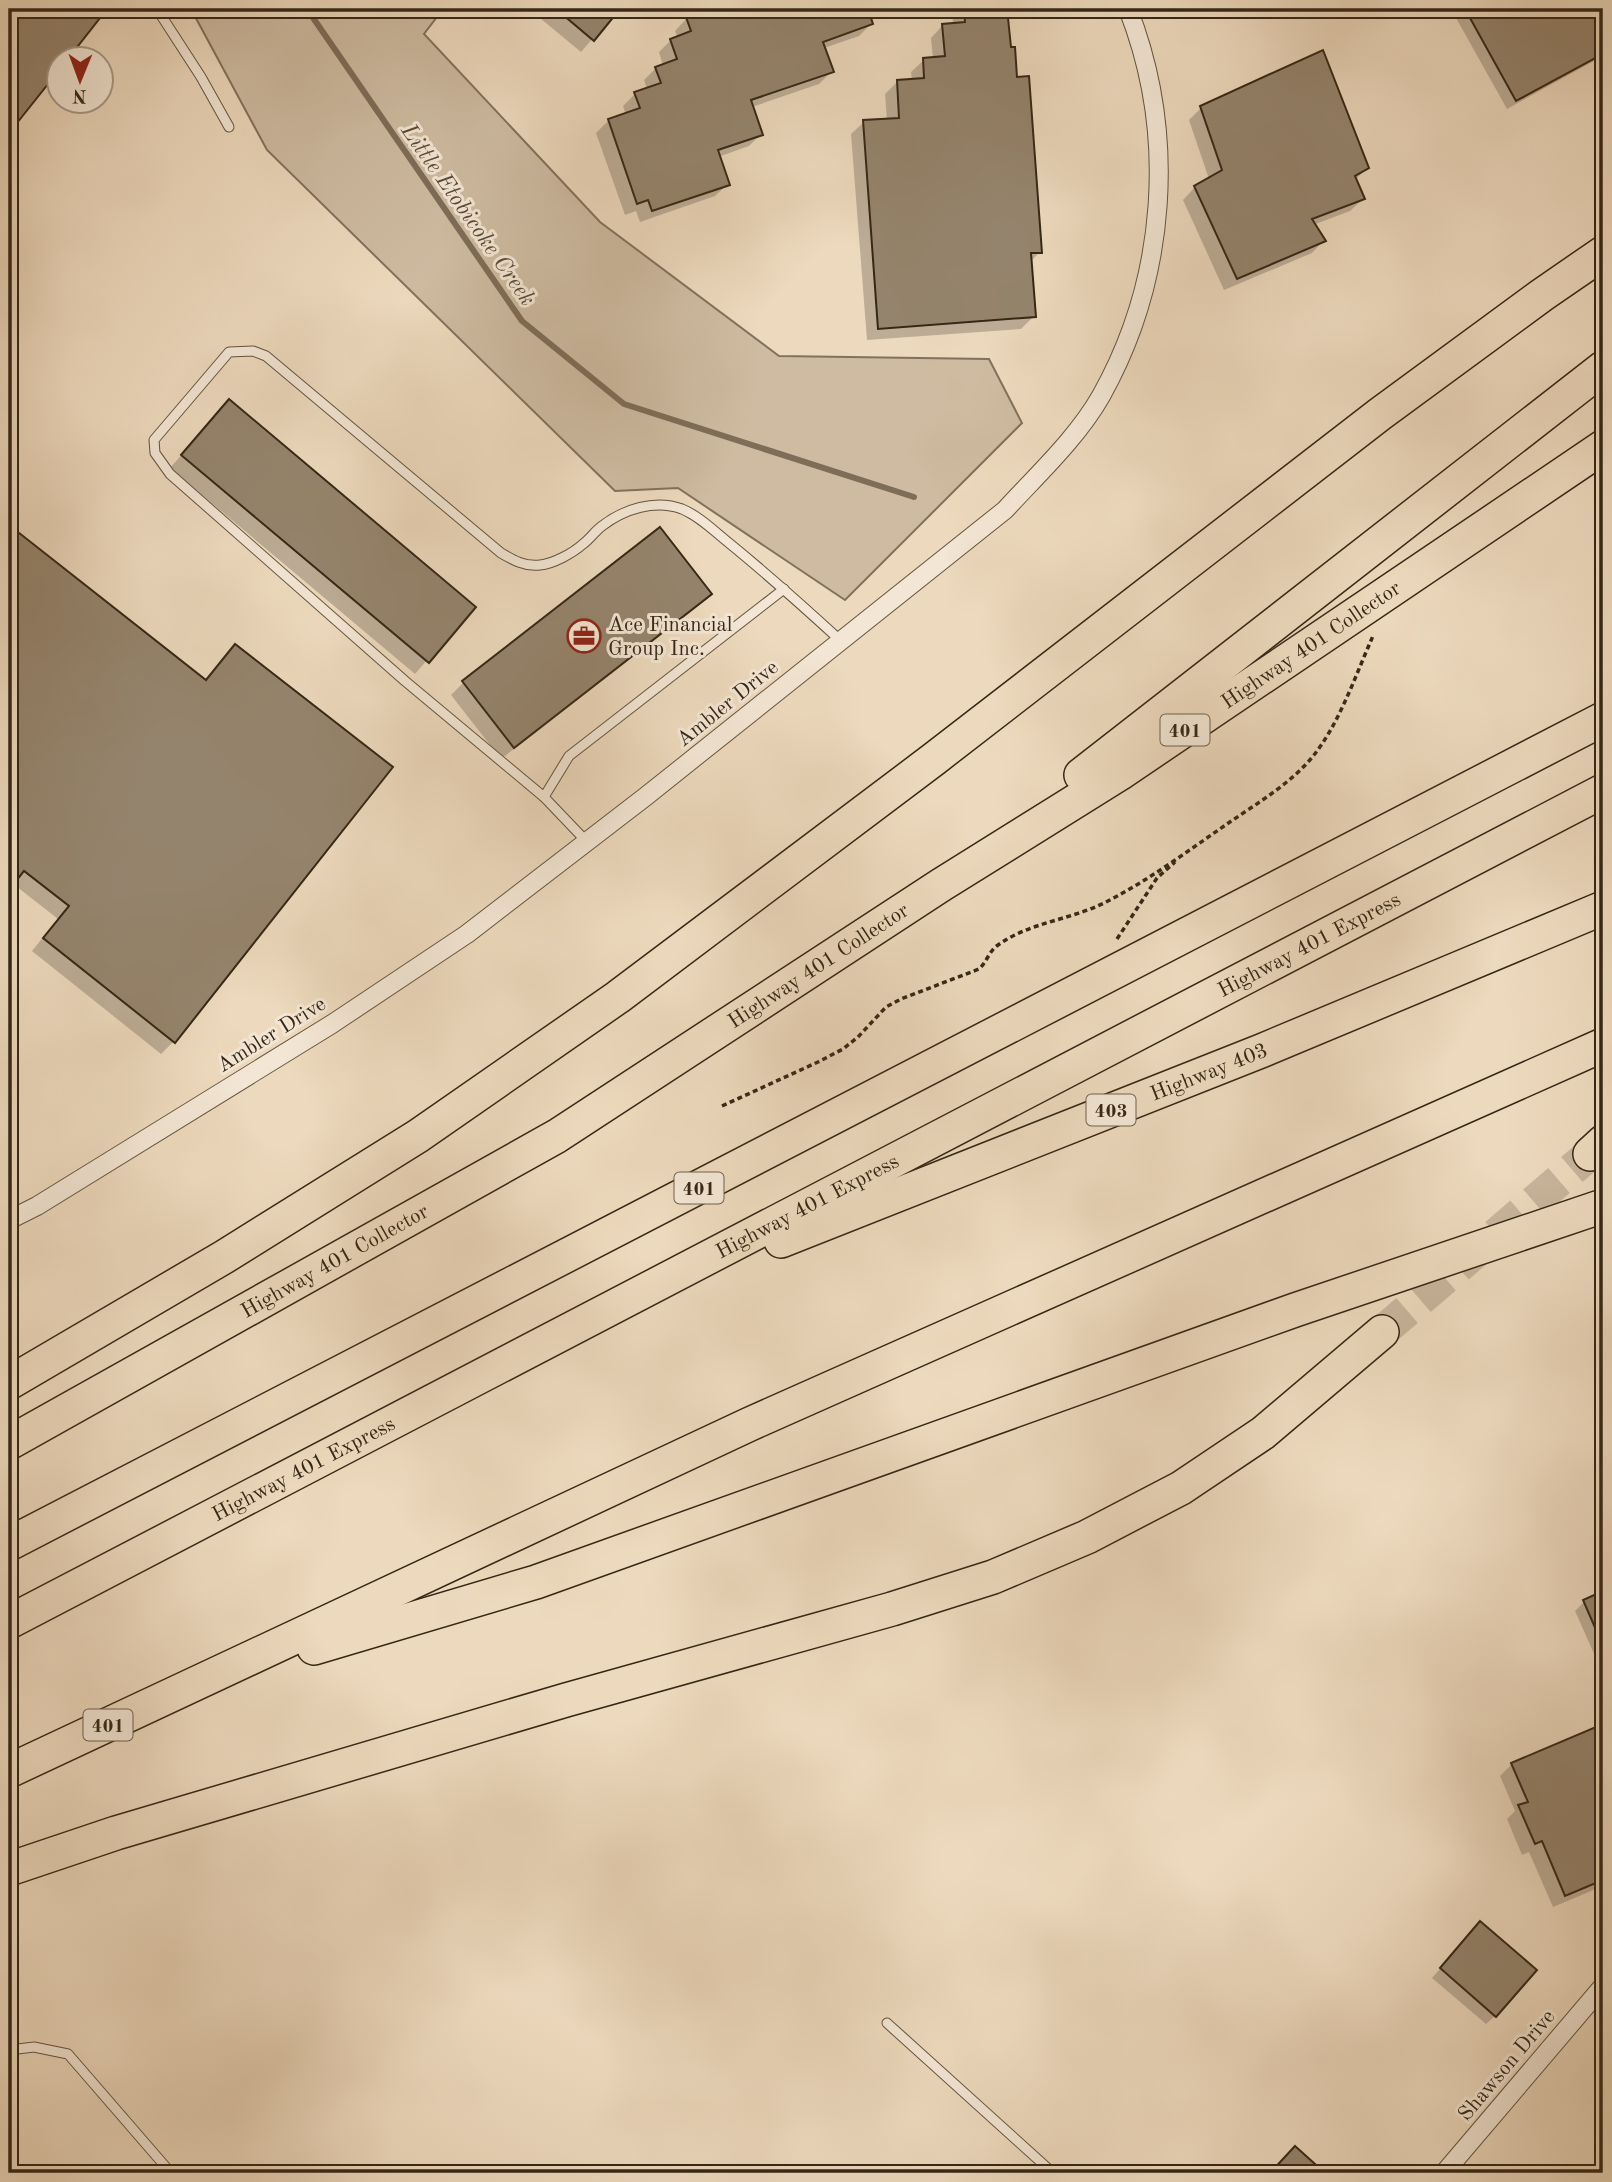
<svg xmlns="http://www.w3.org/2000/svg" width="1612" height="2182" font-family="'Old Standard TT',serif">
<rect width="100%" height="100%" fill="#edd9bd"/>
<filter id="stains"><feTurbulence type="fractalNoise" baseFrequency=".00286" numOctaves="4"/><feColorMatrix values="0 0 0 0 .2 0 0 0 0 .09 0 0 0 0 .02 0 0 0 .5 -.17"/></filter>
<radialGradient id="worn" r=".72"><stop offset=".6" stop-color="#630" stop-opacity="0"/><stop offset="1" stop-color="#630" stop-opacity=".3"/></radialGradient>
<!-- green -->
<polygon fill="#cebba1" stroke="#82715c" stroke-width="2" points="191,9 443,9 424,34 600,222 779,356 989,359 1022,423 845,600 678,488 615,491 267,150"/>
<!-- shadow -->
<g fill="#0003">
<polygon points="9,9 104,9 65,60 60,60 60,66 9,130"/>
<polygon points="529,9 618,9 581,52"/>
<polygon points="708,9 866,9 871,24 859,36 824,48 832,71 819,84 752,107 761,134 749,146 718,157 728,184 715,196 640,222 636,211 625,215 596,133 609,120 626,115 623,106 635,94 647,89 644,80 656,68 663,66 659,52 671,40 678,38 675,31 687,18 708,11"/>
<polygon points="952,9 1002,9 1016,79 1040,252 1030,262 1034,316 1021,329 867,340 851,134 864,122 887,120 885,94 897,82 912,81 911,72 924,60 933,59 931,38 943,25 953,25"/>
<polygon points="1451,9 1603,9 1603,56 1507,109"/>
<polygon points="1201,108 1367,168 1354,181 1363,199 1350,211 1313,225 1324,240 1312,253 1224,290 1183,200 1195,187 1209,179 1189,120"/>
<polygon points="229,401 473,607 415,674 170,468"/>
<polygon points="9,527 205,681 235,646 174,1041 161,1054 32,951 58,919 12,883 9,887"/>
<polygon points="659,530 710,594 698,606 501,759 451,695 463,683"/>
<polygon points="1603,1593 1603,1674 1575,1611 1584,1602"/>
<polygon points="1603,1726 1603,1886 1553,1907 1529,1852 1522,1855 1507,1819 1515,1811 1500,1776 1512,1764"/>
<polygon points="1472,1932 1495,2016 1486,2024 1432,1978"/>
<polygon points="1229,2164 1239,2173 1219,2173"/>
</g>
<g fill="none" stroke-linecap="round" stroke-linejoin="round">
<!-- stream -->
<polyline stroke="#7e6d58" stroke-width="6" points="307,9 522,321 624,404 914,497"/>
</g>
<!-- building -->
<g fill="#95846d" stroke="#352716" stroke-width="2">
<polygon points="9,9 107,9 67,60 60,60 60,69 9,133"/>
<polygon points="556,9 620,9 594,41"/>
<polygon points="709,9 868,9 873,24 823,42 834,72 751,100 763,135 718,150 730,185 652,211 648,200 637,204 608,119 640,108 634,92 661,83 655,67 677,59 670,39 691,31 686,17"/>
<polygon points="964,9 1004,9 1005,18 1008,18 1011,47 1015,47 1017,77 1029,76 1042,253 1031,253 1036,317 878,329 863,120 899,118 897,80 924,78 923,58 945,56 942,24 965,22"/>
<polygon points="1465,9 1603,9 1603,54 1516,101"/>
<polygon points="1323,50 1369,168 1355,176 1365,199 1312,219 1326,241 1237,279 1194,186 1222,170 1200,106"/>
<polygon points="229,399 476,607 429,663 181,455"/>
<polygon points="9,525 206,680 235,644 393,767 175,1043 43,938 69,906 24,871 9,890"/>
<polygon points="660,527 712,594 514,748 462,681"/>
<polygon points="1603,1591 1603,1646 1583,1600"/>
<polygon points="1603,1724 1603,1880 1565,1896 1542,1841 1535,1844 1518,1805 1528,1802 1511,1763"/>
<polygon points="1480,1921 1537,1970 1496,2017 1440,1968"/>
<polygon points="1295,2146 1325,2173 1270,2173"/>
</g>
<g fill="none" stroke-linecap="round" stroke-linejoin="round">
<!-- motorway-tunnel -->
<polyline stroke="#c8b59c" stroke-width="33" stroke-dasharray="33 17" stroke-linecap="butt" points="1382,1332 1590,1154"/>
<defs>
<g id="service">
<polyline points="157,9 201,77 229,127"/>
<polyline points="544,797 569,756 784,589"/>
<path d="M 587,842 L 544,797 L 405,681 L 170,474 L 155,453 L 154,440 L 229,352 L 253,351 L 266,356 L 501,553 C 513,560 525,567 540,565 C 553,564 573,553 583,544 C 590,539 595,531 602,526 C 624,509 655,499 682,509 C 699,516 714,531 729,543 C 767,574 804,607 841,641"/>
<polyline points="887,2023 1053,2173"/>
<polyline points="9,2050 34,2047 68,2054 171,2173"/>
</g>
<g id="minor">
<path d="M 9,1220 L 37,1206 L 332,1024 L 467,934 L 645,797 L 1005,510 C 1038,474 1077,438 1101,396 C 1167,278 1177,134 1128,9"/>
<polyline points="1444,2173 1603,1986"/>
</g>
<g id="motorway">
<polyline points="1081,775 1603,368"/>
<polyline points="1590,1154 1603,1142"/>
<path id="s1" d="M 781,1241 L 1261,1051 L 1603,908"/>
<polyline points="9,1383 224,1257 418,1136 618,997 934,759 1380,414 1542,295 1603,253"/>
<path id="s2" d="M 9,1443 L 557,1136 L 941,885 L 1119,774 L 1603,447"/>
<polyline points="9,1544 1603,719"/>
<path id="s3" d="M 9,1622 L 1603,791"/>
<polyline points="314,1648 536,1582 1295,1310 1603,1206"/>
<polyline points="9,1771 750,1424 1603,1045"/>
<polyline points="9,1869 116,1833 566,1700 892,1609 993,1577 1087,1537 1181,1488 1263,1433 1382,1332"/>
</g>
</defs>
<!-- service casing -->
<use href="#service" stroke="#635440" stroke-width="11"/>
<!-- minor casing -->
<use href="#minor" stroke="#635440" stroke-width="20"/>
<!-- motorway casing -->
<use href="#motorway" stroke="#352716" stroke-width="36"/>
<!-- path -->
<g stroke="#352716" stroke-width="3.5" stroke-dasharray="5 3.5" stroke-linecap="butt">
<polyline points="1117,939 1157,878 1175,862"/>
<path d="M 722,1106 L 818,1062 L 843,1049 L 858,1037 L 886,1007 L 901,999 L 979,969 C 987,962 989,951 998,945 C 1030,922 1071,920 1106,902 C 1149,880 1188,851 1227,824 C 1256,804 1292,783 1314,755 C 1340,722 1356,674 1373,636"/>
</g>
<!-- service -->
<use href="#service" stroke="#f3e6d4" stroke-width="9"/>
<!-- minor -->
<use href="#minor" stroke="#f3e6d4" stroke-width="18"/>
<!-- motorway -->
<use href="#motorway" stroke="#edd9bd" stroke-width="33"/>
</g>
<!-- icons -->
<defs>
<symbol id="office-ring" viewBox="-11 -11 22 22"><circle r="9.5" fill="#f3e6d4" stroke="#8f2418" stroke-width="1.5"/><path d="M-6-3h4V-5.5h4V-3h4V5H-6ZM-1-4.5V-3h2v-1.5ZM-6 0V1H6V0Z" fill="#8f2418"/></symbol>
</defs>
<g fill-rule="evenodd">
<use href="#office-ring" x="565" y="617" width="38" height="38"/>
</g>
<g text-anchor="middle" stroke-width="6" stroke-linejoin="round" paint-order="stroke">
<!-- shield labels -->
<g fill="#f3e6d4" stroke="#6e604f" stroke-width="2">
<rect x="1160.5" y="714.5" width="49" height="31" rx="5"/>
<rect x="1086.5" y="1094.5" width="49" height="31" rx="5"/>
<rect x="674.5" y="1172.5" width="49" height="31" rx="5"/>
<rect x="83.5" y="1709.5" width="49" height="31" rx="5"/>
</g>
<g font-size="19" font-weight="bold" fill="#352716">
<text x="1185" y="737">401</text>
<text x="1111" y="1117">403</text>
<text x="699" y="1195">401</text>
<text x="108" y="1732">401</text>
</g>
<!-- poi labels -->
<g font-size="21" fill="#352716" stroke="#f3e6d4" text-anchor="start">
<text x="608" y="631">Ace Financial<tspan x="608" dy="24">Group Inc.</tspan></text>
</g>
<!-- street labels -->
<g font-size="21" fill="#352716" stroke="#f3e6d4">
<text dy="7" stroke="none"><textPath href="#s2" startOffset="1528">Highway 401 Collector</textPath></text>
<text transform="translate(727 703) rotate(-39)" y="7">Ambler Drive</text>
<text dy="7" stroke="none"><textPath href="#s3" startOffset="1466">Highway 401 Express</textPath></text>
<text dy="7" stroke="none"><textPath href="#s2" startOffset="940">Highway 401 Collector</textPath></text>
<text transform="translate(271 1034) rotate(-32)" y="7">Ambler Drive</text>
<text dy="7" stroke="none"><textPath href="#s1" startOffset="460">Highway 403</textPath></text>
<text dy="7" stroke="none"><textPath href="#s3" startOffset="900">Highway 401 Express</textPath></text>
<text dy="7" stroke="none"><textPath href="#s2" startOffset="373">Highway 401 Collector</textPath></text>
<text dy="7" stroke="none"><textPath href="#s3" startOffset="332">Highway 401 Express</textPath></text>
<text transform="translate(1506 2065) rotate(-50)" y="7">Shawson Drive</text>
</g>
<!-- water labels -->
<g font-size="23" font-style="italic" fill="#594a37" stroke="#f3e6d4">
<text transform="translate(469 214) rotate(55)" y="8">Little Etobicoke Creek</text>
</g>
</g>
<!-- margin -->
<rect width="1612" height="2182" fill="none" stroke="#edd9bd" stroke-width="35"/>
<rect x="10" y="10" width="1591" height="2161" fill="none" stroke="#352716" stroke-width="3.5"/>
<rect x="18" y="18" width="1577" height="2147" fill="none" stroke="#352716" stroke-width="2"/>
<!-- north arrow -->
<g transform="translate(80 80) rotate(181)"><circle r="33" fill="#f3e6d4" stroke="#a79a88" stroke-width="2"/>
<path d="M0-5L12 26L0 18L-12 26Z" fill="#8f2418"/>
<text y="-10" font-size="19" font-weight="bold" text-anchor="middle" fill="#352716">N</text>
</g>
<rect width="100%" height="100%" filter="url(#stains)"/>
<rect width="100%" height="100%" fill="url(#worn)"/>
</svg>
